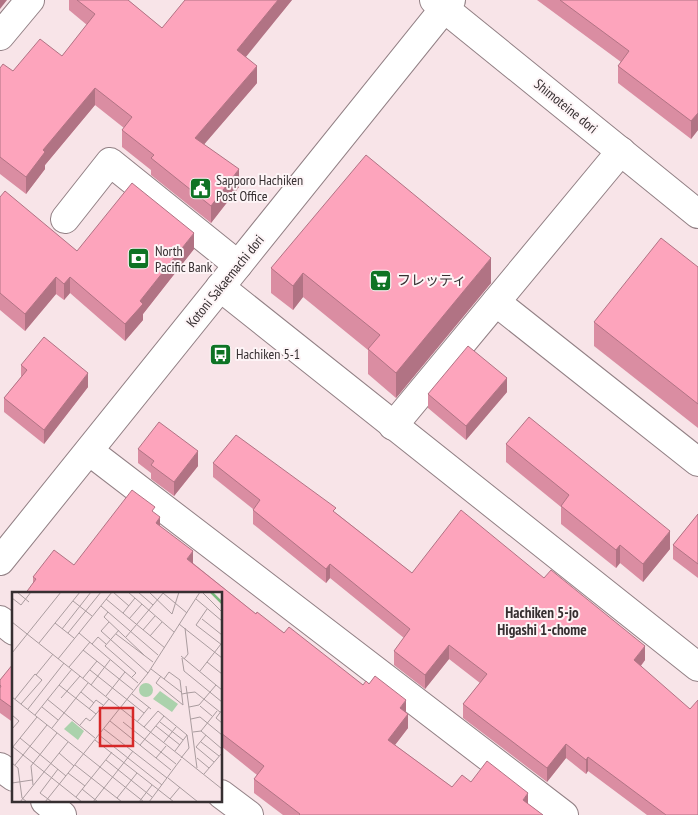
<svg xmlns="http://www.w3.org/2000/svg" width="698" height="815" font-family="'PT Sans Narrow','Noto Sans JP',sans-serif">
<rect width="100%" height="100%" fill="#f8e4e8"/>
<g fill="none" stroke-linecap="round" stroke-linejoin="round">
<defs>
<g id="minor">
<polyline points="0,36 30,0"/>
<polyline points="65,219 110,162 238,265"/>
<polyline points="220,287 698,667"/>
<polyline points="496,302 698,462"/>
<polyline points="393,426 621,151"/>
<polyline points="89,451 564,815"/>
<polyline points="0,620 14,631"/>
<polyline points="0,767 14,777"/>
<polyline points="221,794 249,815"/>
<polyline points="45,801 62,815"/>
</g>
<g id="major">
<polyline points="434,0 698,214"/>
<polyline points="0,561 451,0"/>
</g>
</defs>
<!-- minor casing -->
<use href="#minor" stroke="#928085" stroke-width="30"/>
<!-- major casing -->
<use href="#major" stroke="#928085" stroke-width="30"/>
<!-- minor -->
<use href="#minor" stroke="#fff" stroke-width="28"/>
<!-- major -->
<use href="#major" stroke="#fff" stroke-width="28"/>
</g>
<!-- wall -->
<g fill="#da8da2">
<polygon points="69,0 128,0 162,28 292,0 245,57 257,83 204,144 239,187 211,223 151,175 151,170 122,147 122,130 124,128 95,105 45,165 45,169 26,194 0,174 0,68 13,71 62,56 87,25 69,10"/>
<polygon points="537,0 698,0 698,130 691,139 618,83 618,66 621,62"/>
<polygon points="0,197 77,251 194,249 143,314 143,320 125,341 70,293 64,300 56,294 25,331 0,310"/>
<polygon points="698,267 698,428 594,346 594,322"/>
<polygon points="271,268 491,283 396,398 368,374 368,350 303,297 293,310 271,293"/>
<polygon points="21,365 88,387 44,444 4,412 4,398 21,377"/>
<polygon points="507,392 466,440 428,408 428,394"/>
<polygon points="506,444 670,549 643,582 620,563 616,568 561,524 561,507 506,462"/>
<polygon points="138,449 198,466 174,496 151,479 151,473 138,463"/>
<polygon points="213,463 336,513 412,573 645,660 641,666 698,815 647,815 588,771 586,774 566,758 547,782 463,718 463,704 480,683 449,659 425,689 394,665 394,651 404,638 330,578 326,583 253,524 253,509 213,477"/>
<polygon points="155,513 160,526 193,563 256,614 406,713 408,728 395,745 452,787 471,782 528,804 543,815 283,815 254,793 254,779 257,775 221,746 221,594 33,583 33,577 74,565"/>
<polygon points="698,514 698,578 673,559 673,545"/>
<polygon points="14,664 14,723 0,713 0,680"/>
</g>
<!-- shaded-wall -->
<g fill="#b17384">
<polygon points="0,0 7,0 0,9"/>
<polygon points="278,0 292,0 237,68 237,50"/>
<polygon points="257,66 257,83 195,155 195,138"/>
<polygon points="95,88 95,105 45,165 45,169 26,194 26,177 43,150"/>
<polygon points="698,113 698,130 691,139 691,121"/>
<polygon points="239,169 239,187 211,223 211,206"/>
<polygon points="194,233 194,249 143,314 143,320 125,341 125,324 140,301"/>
<polygon points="491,258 491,283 396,398 396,373"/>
<polygon points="303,273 303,297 293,310 293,286"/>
<polygon points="56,277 56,294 25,331 25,314"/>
<polygon points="70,277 70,293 64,300 64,284"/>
<polygon points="88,373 88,387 44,444 44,430"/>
<polygon points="507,378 507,392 466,440 466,426"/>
<polygon points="198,451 198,466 174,496 174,482"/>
<polygon points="160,517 160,531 156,523"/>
<polygon points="670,531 670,549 643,582 643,564"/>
<polygon points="620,545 620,563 616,568 616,550"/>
<polygon points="193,551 193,565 187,559"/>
<polygon points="330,564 330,578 326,583 326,569"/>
<polygon points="449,645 449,659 425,689 425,675"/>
<polygon points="645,646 645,660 634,674 634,660"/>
<polygon points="406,700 406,714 400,708"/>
<polygon points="408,714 408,728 388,754 388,740"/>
<polygon points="566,744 566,758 547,782 547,768"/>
<polygon points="588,757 588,771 586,774 586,760"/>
<polygon points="528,793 528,807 523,800"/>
</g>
<!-- building -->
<g fill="#fda4bc" stroke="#b17384">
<polygon points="77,0 128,0 162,28 185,0 278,0 237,50 257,66 195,138 239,169 211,206 151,158 154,155 122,130 132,117 95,88 43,150 45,152 26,177 0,157 0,68 3,64 13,71 40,39 62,56 95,14"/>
<polygon points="560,0 698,0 698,113 691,121 618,66 629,51"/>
<polygon points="366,155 491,258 396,373 368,349 380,335 303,273 293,286 271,268"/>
<polygon points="132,183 194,233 140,301 143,304 125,324 70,277 64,284 56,277 25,314 0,293 0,197 5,191 77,251"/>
<polygon points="661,238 698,267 698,404 594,322"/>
<polygon points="44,337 88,373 44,430 4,398 27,370 21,365"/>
<polygon points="468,346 507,378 466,426 428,394"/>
<polygon points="529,417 670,531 643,564 620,545 616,550 561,506 569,495 506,444"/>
<polygon points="159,422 198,451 174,482 151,465 154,461 138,449"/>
<polygon points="236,435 336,508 333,511 412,573 461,510 544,578 551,570 645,646 634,660 690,709 698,700 698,815 666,815 588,757 586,760 566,744 547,768 463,704 487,674 449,645 425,675 394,651 410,629 330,564 326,569 253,510 260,500 213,463"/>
<polygon points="132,490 155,507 152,511 160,517 156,523 193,551 187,559 256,614 257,612 284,633 289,627 363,685 366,681 369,684 375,676 406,700 400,708 408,714 388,740 452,787 462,775 471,782 487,761 528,793 523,800 543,815 299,815 300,814 254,779 264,766 221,733 221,594 25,594 36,579 33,577 54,550 74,565"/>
<polygon points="698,514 698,564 673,545"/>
<polygon points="13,664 14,664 14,709 0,699 0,688 1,686 0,685 0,680"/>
</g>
<!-- icons -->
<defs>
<symbol id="civic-square" viewBox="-11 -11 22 22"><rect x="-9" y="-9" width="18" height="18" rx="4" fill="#0e7324" stroke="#fdf4f6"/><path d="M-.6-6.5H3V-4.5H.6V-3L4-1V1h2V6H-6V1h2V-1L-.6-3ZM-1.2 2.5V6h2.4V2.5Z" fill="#fff"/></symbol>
<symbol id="bank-square" viewBox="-11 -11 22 22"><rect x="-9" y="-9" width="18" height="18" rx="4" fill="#0e7324" stroke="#fdf4f6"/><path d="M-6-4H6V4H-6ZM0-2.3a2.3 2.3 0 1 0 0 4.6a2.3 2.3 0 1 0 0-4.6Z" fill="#fff"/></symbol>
<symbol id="supermarket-square" viewBox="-11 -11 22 22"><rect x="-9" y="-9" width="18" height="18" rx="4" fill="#0e7324" stroke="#fdf4f6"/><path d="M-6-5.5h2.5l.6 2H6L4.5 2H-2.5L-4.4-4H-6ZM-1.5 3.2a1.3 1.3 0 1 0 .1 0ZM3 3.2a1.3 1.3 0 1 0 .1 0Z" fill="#fff"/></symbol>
<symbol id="bus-square" viewBox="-11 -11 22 22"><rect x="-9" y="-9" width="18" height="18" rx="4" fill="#0e7324" stroke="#fdf4f6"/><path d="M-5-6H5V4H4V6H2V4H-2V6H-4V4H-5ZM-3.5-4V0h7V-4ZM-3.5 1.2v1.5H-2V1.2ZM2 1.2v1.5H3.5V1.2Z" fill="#fff"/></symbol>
</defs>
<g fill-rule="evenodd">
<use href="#civic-square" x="188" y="176" width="25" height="25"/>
<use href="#bank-square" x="126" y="246" width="25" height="25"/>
<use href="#supermarket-square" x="368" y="268" width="25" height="25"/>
<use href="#bus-square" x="208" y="342" width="25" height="25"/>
</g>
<g text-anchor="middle" stroke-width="4" stroke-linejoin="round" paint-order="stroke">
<!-- street labels -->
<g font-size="14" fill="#362f31" stroke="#fdf4f6">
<text transform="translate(566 106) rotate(39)" y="5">Shimoteine dori</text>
<text transform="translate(225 281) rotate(-51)" y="5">Kotoni Sakaemachi dori</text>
</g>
<!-- poi labels -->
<g font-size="14" fill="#362f31" stroke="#fdf4f6" text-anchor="start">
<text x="216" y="185">Sapporo Hachiken<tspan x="216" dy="16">Post Office</tspan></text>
<text x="155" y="256">North<tspan x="155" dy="16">Pacific Bank</tspan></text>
<text x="397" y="285">フレッティ</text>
<text x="236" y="359">Hachiken 5-1</text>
</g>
<!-- neighbourhood labels -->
<g font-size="15" font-weight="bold" fill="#362f31" stroke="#fdf4f6">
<text x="542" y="618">Hachiken 5-jo<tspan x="542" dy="17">Higashi 1-chome</tspan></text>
</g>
</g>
<!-- overview -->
<g transform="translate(12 592)">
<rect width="210" height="210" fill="#f8e4e8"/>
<path d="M127 98a7 7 0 1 1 14 0a7 7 0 1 1-14 0ZM 148,99 L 166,112 L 160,120 L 141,107 ZM 60,129 L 72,139 L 66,148 L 52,137 Z" fill="#abd2ac"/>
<path fill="none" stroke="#79b97d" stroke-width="2.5" d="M 199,0 L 210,11"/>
<path fill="none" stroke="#aa9c9f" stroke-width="1" d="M 5,0 L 17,10M 101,0 L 117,14M 116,0 L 162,40M 126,0 L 141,13M 137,0 L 160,22 L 167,0M 190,0 L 210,20M 151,1 L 175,21M 0,6 L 9,13 L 19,0M 94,7 L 153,56M 184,7 L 210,29M 61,9 L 80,24M 89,14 L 146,63M 195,17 L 184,33 L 210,53M 96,20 L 92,25 L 132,63M 111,21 L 123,6M 117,27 L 130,12M 190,27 L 210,43M 0,30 L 210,197M 97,30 L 89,39 L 136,81M 43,31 L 62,46M 167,32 L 210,66M 50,37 L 79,0M 107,38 L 93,54 L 124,81 L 120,85M 131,38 L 143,24M 56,41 L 89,0M 67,41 L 126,91M 104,42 L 141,70M 138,44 L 150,30M 114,45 L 152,0M 27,51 L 68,0M 80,52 L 86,45 L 94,52M 71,58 L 121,98M 0,61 L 49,0M 169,64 L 210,98M 170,66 L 172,79 L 210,110M 46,67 L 100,0M 172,67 L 176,62 L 173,36M 195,70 L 210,82M 57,75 L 78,50M 139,77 L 169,100M 78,78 L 132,121M 188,79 L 209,52M 24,83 L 41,62M 149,84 L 144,91 L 171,113 L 168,88 L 157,80 L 152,87M 71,86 L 85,69M 47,93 L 84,122 L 97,107M 79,93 L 98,68M 174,94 L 175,101 L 183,100 L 208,120M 69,100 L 82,111M 120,102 L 139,117M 170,102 L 175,101 L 185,176M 94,104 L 113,80M 0,105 L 132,210M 49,106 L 68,84M 3,107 L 23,82 L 30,88 L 9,112M 35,107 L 83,146M 188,114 L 200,124M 30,115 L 46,128M 177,115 L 187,113 L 204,93M 16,117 L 52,71M 77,117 L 84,108 L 91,113M 210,118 L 204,126 L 210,131M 0,123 L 7,129 L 0,137M 23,123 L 60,77M 179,127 L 188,125 L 210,143M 98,129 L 159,178M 111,130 L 164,172M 125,130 L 137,115M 148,130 L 171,148M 68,133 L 74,126 L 78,129 L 84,122M 144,134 L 168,153M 132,135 L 146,119 L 175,143 L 177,156 L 169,166M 40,136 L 76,91M 92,137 L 155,186M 189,139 L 205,119M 181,140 L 189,139 L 210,157M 87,143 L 150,193M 8,146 L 54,184M 83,148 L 162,210M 152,150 L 164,135M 189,150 L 207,164M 128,153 L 152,124M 1,155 L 70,210M 184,155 L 202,170M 184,155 L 194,143M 0,156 L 25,125M 163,159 L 175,143M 47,161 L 62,174M 144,166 L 154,154M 185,166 L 197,176M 94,168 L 140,205M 0,171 L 6,176 L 10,206 L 15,210M 3,173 L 35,133M 63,173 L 110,210M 56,181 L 73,194M 192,182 L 210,161M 156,186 L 186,210M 0,191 L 20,188M 21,193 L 19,174 L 45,141M 70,197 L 86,210M 64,205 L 100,160M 105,206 L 125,181M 158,207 L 168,195M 8,210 L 56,150M 33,210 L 136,81 L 188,0M 40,210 L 28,201 L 46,177M 81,210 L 121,159M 127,210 L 140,193M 137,210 L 169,167"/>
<path fill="#d62828" fill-opacity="0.15" stroke="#d62828" stroke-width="2.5" d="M 88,116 L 121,116 L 121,154 L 88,154 Z"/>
<rect width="210" height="210" fill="none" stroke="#362f31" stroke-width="2.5"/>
</g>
</svg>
